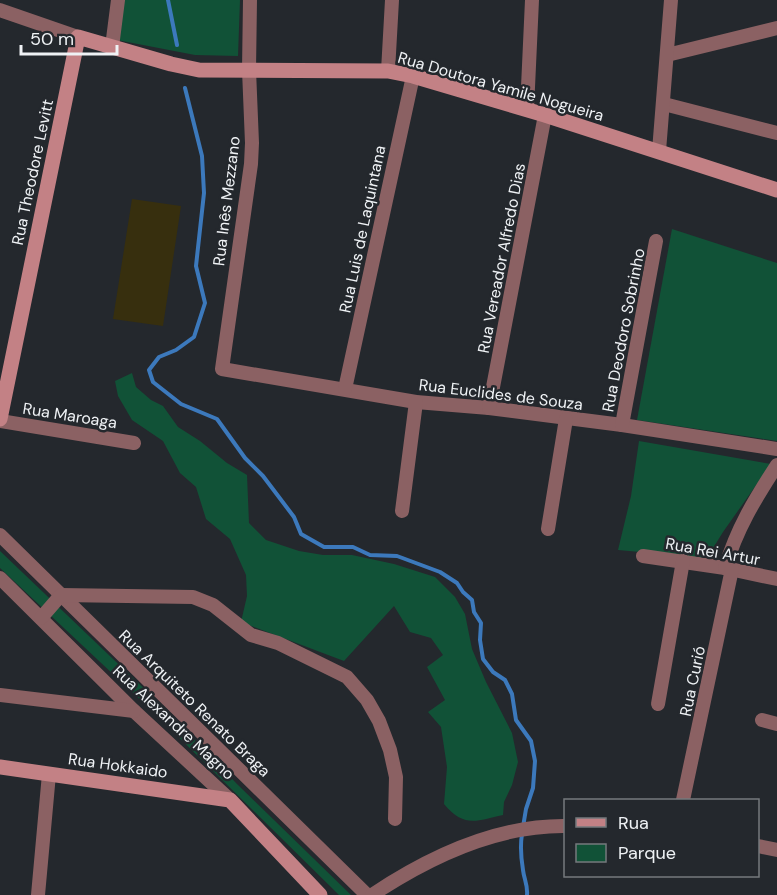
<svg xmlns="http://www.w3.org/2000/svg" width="777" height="895" font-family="'DM Sans',sans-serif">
<rect width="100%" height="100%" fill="#24282d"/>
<!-- green -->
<g fill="#115237">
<polygon points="122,0 240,0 238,56 195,55 117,40"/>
<polygon points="672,229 777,263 777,441 637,420"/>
<path d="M 132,373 L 136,387 L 151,400 L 163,406 L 178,427 L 200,441 L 227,463 L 247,475 L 249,523 L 266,540 L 299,551 L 323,555 L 352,555 L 394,564 L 435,577 L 455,597 L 465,614 L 472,649 L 486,682 L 512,733 L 518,762 L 512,785 L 504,802 L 503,815 C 476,821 464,828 444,804 L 447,767 L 441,727 L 428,712 L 445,700 L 427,667 L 443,655 L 431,638 L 410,632 L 394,606 L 344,661 L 241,622 L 247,596 L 246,575 L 230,539 L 206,519 L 196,487 L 180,473 L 163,441 L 132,420 L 118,396 L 115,381 Z"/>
<polygon points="639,441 771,464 723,532 707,558 618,550 631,496"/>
<polygon points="0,551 156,700 237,784 351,895 339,895 148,707 0,568"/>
</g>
<!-- sand -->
<polygon fill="#372f0e" points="132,199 181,206 163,326 113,319"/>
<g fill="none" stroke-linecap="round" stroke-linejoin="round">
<!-- stream -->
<g stroke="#3c79bc" stroke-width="4">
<polyline points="168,0 177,45"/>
<polyline points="185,88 202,156 204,193 196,266 205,303 194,337 176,350 159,357 149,370 153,382 181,404 217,419 245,458 263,476 294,517 301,534 324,547 353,547 370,555 397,556 440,572 457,583 463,592 472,600 474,612 481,623 480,640 483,659 493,672 505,680 512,694 516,720 531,741 535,761 533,788 526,809 523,827"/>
<path d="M 522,834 C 520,846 521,858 523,870 C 524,879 528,885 527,895"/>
</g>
<!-- street -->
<g stroke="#8b6163" stroke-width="14">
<polyline points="250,0 249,70 252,143 251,164 222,369 416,402 489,408 622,425 777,449"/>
<polyline points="0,10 78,37"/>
<polyline points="112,47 118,0"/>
<polyline points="667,55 777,28"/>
<polyline points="388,71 392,0"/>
<polyline points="664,104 777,133"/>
<polyline points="527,109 532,0"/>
<polyline points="659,151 671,0"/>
<polyline points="345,389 413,76"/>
<polyline points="489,408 545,115"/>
<polyline points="0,421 134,443"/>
<polyline points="622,425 656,241"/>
<polyline points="402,511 416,402"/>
<polyline points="548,529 566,419"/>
<polyline points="0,535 367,895"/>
<polyline points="643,556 725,568 777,579"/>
<path d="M 725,568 C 737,528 755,499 777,465"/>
<polyline points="0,578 134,711 230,800"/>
<polyline points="41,618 61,595 193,597 213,605 251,635 278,643 347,677 367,700 379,721 390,750 396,777 395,819"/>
<polyline points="0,695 134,711"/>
<polyline points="658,704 683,561"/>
<polyline points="762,720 777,724"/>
<polyline points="683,800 732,569"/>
<polyline points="758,846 777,850"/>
<polyline points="38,895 49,774"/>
<path d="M 372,895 C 429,857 496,825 566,826"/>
</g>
<!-- secondary -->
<g stroke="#c38185" stroke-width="15">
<polyline points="0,419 78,37 171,64 199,70 388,71 413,76 545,115 777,190"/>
<polyline points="0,767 230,800 320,895"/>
</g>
</g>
<g text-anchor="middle" stroke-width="5" stroke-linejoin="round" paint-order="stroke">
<!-- street labels -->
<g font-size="16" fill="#eff2f5" stroke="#24282d">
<text transform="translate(501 86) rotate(16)" y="6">Rua Doutora Yamile Nogueira</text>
<text transform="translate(32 172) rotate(-78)" y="6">Rua Theodore Levitt</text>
<text transform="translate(226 201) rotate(-83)" y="6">Rua Inês Mezzano</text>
<text transform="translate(362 229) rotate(-78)" y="6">Rua Luis de Laquintana</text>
<text transform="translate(501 258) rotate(-79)" y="6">Rua Vereador Alfredo Dias</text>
<text transform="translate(623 330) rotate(-79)" y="6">Rua Deodoro Sobrinho</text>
<text transform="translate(501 394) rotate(7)" y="6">Rua Euclides de Souza</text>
<text transform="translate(70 415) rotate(9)" y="6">Rua Maroaga</text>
<text transform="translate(713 551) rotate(10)" y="6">Rua Rei Artur</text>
<text transform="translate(692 681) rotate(-78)" y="6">Rua Curió</text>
<text transform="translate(195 703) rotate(44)" y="6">Rua Arquiteto Renato Braga</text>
<text transform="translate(174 722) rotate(43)" y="6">Rua Alexandre Magno</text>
<text transform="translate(118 765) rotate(8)" y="6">Rua Hokkaido</text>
</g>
</g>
<!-- legend -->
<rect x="564" y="799" width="195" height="78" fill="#24282d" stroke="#75797d" stroke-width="1.5"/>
<rect x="576" y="818" width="30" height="9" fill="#c38185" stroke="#75797d" stroke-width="1.5"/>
<text x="618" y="829" font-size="18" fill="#eff2f5">Rua</text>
<rect x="576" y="844" width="30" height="18" fill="#115237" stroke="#75797d" stroke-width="1.5"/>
<text x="618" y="859" font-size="18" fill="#eff2f5">Parque</text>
<!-- scale -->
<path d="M21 45v9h96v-9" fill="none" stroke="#eff2f5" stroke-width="3"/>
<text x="30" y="45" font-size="18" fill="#eff2f5" stroke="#24282d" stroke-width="4.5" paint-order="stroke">50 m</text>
</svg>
